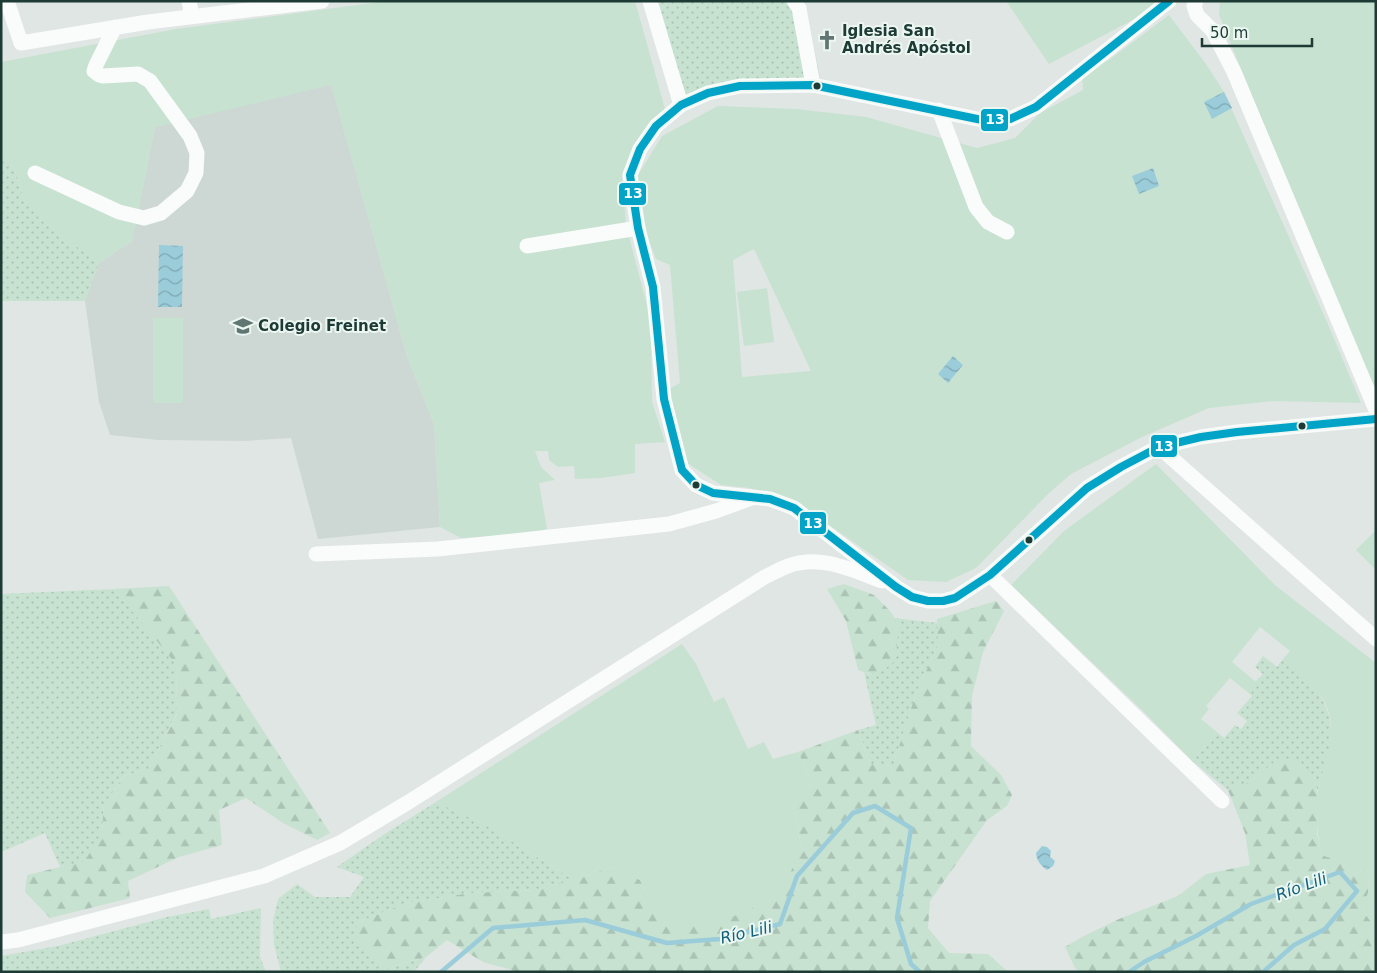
<svg xmlns="http://www.w3.org/2000/svg" width="1377" height="973" font-family="'DejaVu Sans',sans-serif">
<defs>
<pattern id="grass-dots" width="8" height="8" patternUnits="userSpaceOnUse" patternTransform="scale(1.25)"><rect width="8" height="8" fill="#c7e2d1"/><path d="M2 2h.1M6 6h.1" fill="none" stroke="#aac3b4" stroke-width="1.8" stroke-linecap="round"/></pattern>
<pattern id="forest-firs" width="22" height="20" patternUnits="userSpaceOnUse" patternTransform="scale(1.25)"><rect width="22" height="20" fill="#c7e2d1"/><path d="M5 1l3.5 6h-7zM16 11l3.5 6h-7z" fill="#aac3b4"/></pattern>
<pattern id="water-waves" width="16" height="10" patternUnits="userSpaceOnUse" patternTransform="scale(1.25)"><rect width="16" height="10" fill="#9bccda"/><path d="M0 5q4-4 8 0t8 0" fill="none" stroke="#7ea7b2"/></pattern>
</defs>
<rect width="100%" height="100%" fill="#e0e6e4"/>
<!-- built -->
<polygon fill="#cdd8d4" points="331,84 407,356 434,424 440,527 318,539 291,438 244,441 158,440 110,435 99,402 85,301 99,263 132,241 155,127"/>
<!-- grass -->
<g fill="url(#grass-dots)">
<polygon points="658,1 805,1 821,83 685,97"/>
<polygon points="1,153 15,170 25,202 42,221 99,263 85,301 1,301"/>
<polygon points="114,589 176,663 177,713 148,769 124,776 104,805 102,832 85,862 60,867 45,833 1,852 1,594"/>
<polygon points="894,618 938,623 938,646 916,693 893,766 871,764 858,730 876,725 864,672 870,674 899,626"/>
<path d="M 1263,656 L 1277,667 L 1282,660 C 1292,668 1304,676 1312,685 C 1343,721 1330,751 1317,791 L 1314,775 L 1276,761 L 1248,783 L 1228,790 L 1192,761 L 1217,732 L 1224,738 L 1235,725 L 1241,729 L 1247,721 L 1237,713 L 1252,696 L 1246,691 L 1263,674 L 1255,667 Z"/>
<polygon points="436,802 486,825 574,880 535,890 470,893 407,903 358,922 385,969 426,957 414,972 281,972 274,945 273,921 278,899 297,884 315,897 350,897 364,877 337,867 383,835"/>
<polygon points="261,908 260,957 266,972 1,972 1,956 58,946 167,917 209,909 211,919"/>
</g>
<!-- forest -->
<g fill="url(#forest-firs)">
<path d="M 844,584 L 874,595 L 891,612 L 899,626 L 895,661 C 880,673 877,677 858,670 L 846,621 L 827,589 Z"/>
<polygon points="169,586 330,833 317,840 283,823 246,798 219,810 222,845 179,857 128,881 130,898 50,918 25,892 27,875 85,861 102,832 104,805 124,776 148,769 177,714 176,664 114,589"/>
<polygon points="996,601 1004,611 983,652 972,696 971,746 1001,775 1012,795 1007,806 987,820 930,901 928,928 949,953 988,954 1008,972 519,972 483,962 447,940 426,957 385,969 354,937 358,922 407,903 470,893 535,890 580,878 610,867 640,880 657,915 801,846 794,804 812,783 798,752 858,730 871,764 893,766 916,693 938,646 937,619"/>
<polygon points="1276,761 1294,761 1314,775 1317,791 1317,833 1321,855 1357,865 1369,875 1368,893 1362,910 1376,928 1376,972 1080,972 1075,968 1065,947 1082,937 1119,919 1178,896 1206,874 1250,865 1245,833 1228,790 1248,783"/>
</g>
<!-- garden -->
<g fill="#c7e2d1" fill-rule="evenodd">
<polygon points="387,1 635,1 665,109 640,138 622,176 626,225 651,321 652,402 665,442 635,444 635,473 601,478 575,479 574,466 558,467 549,460 548,451 535,451 541,467 555,480 539,483 547,529 529,534 461,538 440,527 434,424 407,356 331,85 155,127 132,241 99,263 42,221 25,202 15,170 1,153 1,62 176,29"/>
<polygon points="1006,1 1157,1 1144,14 1049,64"/>
<polygon points="1220,1 1376,1 1376,391 1372,392 1219,15"/>
<path d="M 1169,15 L 1206,64 L 1224,92 L 1327,322 L 1361,403 L 1273,401 L 1209,408 L 1142,437 L 1071,474 L 1049,493 L 976,568 L 946,582 L 908,580 L 790,498 L 749,488 L 721,485 L 684,461 L 665,391 L 680,383 L 670,265 L 656,259 L 641,220 L 638,175 L 662,136 L 718,106 L 797,109 L 866,117 L 977,148 L 1015,138 L 1040,113 L 1083,90 L 1082,72 L 1109,60 ZM 754,249 L 811,371 L 742,377 L 733,260 Z"/>
<polygon points="767,288 774,342 744,346 737,292"/>
<rect x="153" y="318" width="30" height="85"/>
<path d="M 1156,464 L 1276,586 L 1376,663 L 1376,928 L 1362,910 L 1368,893 L 1369,875 L 1356,865 L 1321,855 C 1318,835 1314,809 1318,789 C 1324,762 1338,735 1327,707 C 1320,689 1297,673 1282,660 L 1290,651 L 1260,627 L 1232,662 L 1256,682 L 1246,691 L 1230,678 L 1206,706 L 1209,709 L 1201,719 L 1217,732 L 1192,761 L 1144,712 L 1011,585 L 1064,531 Z"/>
<polygon points="1376,530 1376,570 1356,550"/>
<polygon points="682,644 696,664 714,702 724,697 748,749 764,742 773,759 798,752 812,783 794,804 801,846 788,879 750,910 718,922 669,930 657,915 640,880 610,867 574,880 486,825 436,802"/>
</g>
<!-- water -->
<g fill="url(#water-waves)">
<polygon points="1224,92 1232,108 1212,119 1204,102"/>
<polygon points="1153,168 1159,186 1139,194 1132,176"/>
<polygon points="159,245 183,246 182,307 158,307"/>
<polygon points="953,356 963,365 948,383 938,374"/>
<path d="M 1042,846 L 1047,847 L 1051,851 L 1050,857 L 1055,861 L 1053,866 L 1047,870 C 1040,865 1037,861 1036,853 Z"/>
</g>
<g fill="none" stroke-linecap="round" stroke-linejoin="round">
<!-- stream -->
<g stroke="#9bccda" stroke-width="4.5">
<polyline points="441,972 493,928 585,920 667,943 720,939 780,924 797,876 853,813 875,806 911,828 897,918 911,964 920,972"/>
<polyline points="1129,972 1144,962 1196,936 1251,904 1340,872 1357,891 1325,929 1294,945 1263,972"/>
</g>
<!-- minor -->
<g stroke="#fafbfb" stroke-width="15">
<polyline points="7,1 21,43 148,22 322,1"/>
<polyline points="189,1 192,16"/>
<polyline points="650,1 681,105"/>
<polyline points="794,1 799,8 813,85"/>
<polyline points="1169,1 1036,107 1010,119 982,120 813,85 740,86 708,93 681,105 656,126 640,149 630,175 638,228 653,287 664,399 682,470 696,485 713,493 770,499 794,508 896,587 912,597 928,601 943,601 955,598 990,575 1087,488 1121,467 1159,447 1201,437 1237,432 1376,419"/>
<polyline points="1196,1 1194,6 1197,15 1213,31 1234,72 1376,410"/>
<polyline points="939,110 976,207 988,222 1007,232"/>
<polyline points="35,173 119,212 144,218 161,213 187,191 196,173 197,153 190,136 150,81 138,74 103,76 99,75 94,71 96,65 115,27"/>
<polyline points="527,246 638,228"/>
<polyline points="1159,447 1376,639"/>
<polyline points="316,554 438,549 669,524 716,511 749,499"/>
<polyline points="990,575 1222,801"/>
<path d="M 1,942 L 18,940 L 264,876 L 340,843 L 407,803 L 763,578 C 771,574 780,569 788,566 C 820,554 852,570 882,581"/>
</g>
<defs>
<polyline id="bus-1" points="1169,1 1036,107 1010,119 982,120 813,85 740,86 708,93 681,105 656,126 640,149 630,175 638,228 653,287 664,399 682,470 696,485 713,493 770,499 794,508 896,587 912,597 928,601 943,601 955,598 990,575 1087,488 1121,467 1159,447 1201,437 1237,432 1376,419"/>
</defs>
<!-- bus-1 casing -->
<use href="#bus-1" stroke="#ecf7f2" stroke-width="11"/>
<!-- bus-1 -->
<use href="#bus-1" stroke="#01a3c6" stroke-width="8"/>
</g>
<!-- icons -->
<defs>
<symbol id="church-bare" viewBox="-9 -9 18 18"><path d="M-1.2-6h2.4v3.5h3.3v2.4h-3.3V6h-2.4V-.1h-3.3v-2.4h3.3Z" fill="#617672" stroke="#ecf7f2" stroke-width="2.5" paint-order="stroke"/></symbol>
<symbol id="school-bare" viewBox="-9 -9 18 18"><path d="M0-5L7-2L0 1L-7-2ZM-4 1L0 2.5L4 1V4Q0 6-4 4Z" fill="#617672" stroke="#ecf7f2" stroke-width="2.5" paint-order="stroke"/></symbol>
</defs>
<g fill-rule="evenodd">
<use href="#church-bare" x="813" y="26" width="28" height="28"/>
<use href="#school-bare" x="229" y="312" width="28" height="28"/>
</g>
<!-- markers -->
<g fill="#1d3a35" stroke="#ecf7f2" stroke-width="2">
<circle cx="817" cy="86" r="4.5"/>
<circle cx="1302" cy="426" r="4.5"/>
<circle cx="696" cy="485" r="4.5"/>
<circle cx="1029" cy="540" r="4.5"/>
</g>
<g text-anchor="middle" stroke-width="4" stroke-linejoin="round" paint-order="stroke">
<!-- poi labels -->
<g font-size="15" font-weight="bold" fill="#1d3a35" stroke="#ecf7f2" text-anchor="start">
<text x="842" y="36">Iglesia San<tspan x="842" dy="17">Andrés Apóstol</tspan></text>
<text x="258" y="331">Colegio Freinet</text>
</g>
<!-- water labels -->
<g font-size="16" font-style="italic" fill="#12617b" stroke="#ecf7f2">
<text transform="translate(1301 886) rotate(-20)" y="6">Río Lili</text>
<text transform="translate(746 932) rotate(-13)" y="6">Río Lili</text>
</g>
</g>
<g stroke="#ecf7f2" stroke-width="2">
<rect x="980" y="108" width="29" height="24" rx="5" fill="#01a3c6"/>
<rect x="618" y="182" width="29" height="24" rx="5" fill="#01a3c6"/>
<rect x="1150" y="434" width="28" height="24" rx="5" fill="#01a3c6"/>
<rect x="799" y="511" width="28" height="24" rx="5" fill="#01a3c6"/>
</g>
<g font-size="14" text-anchor="middle" font-weight="bold" fill="#fff">
<text x="995" y="124">13</text>
<text x="633" y="198">13</text>
<text x="1164" y="451">13</text>
<text x="813" y="528">13</text>
</g>
<!-- border -->
<rect width="1377" height="973" fill="none" stroke="#1d3a35" stroke-width="5"/>
<!-- scale -->
<path d="M1202 38v8h110v-8" fill="none" stroke="#1d3a35" stroke-width="2.5"/>
<text x="1210" y="38" font-size="15" fill="#1d3a35" stroke="#ecf7f2" stroke-width="4" paint-order="stroke">50 m</text>
</svg>
